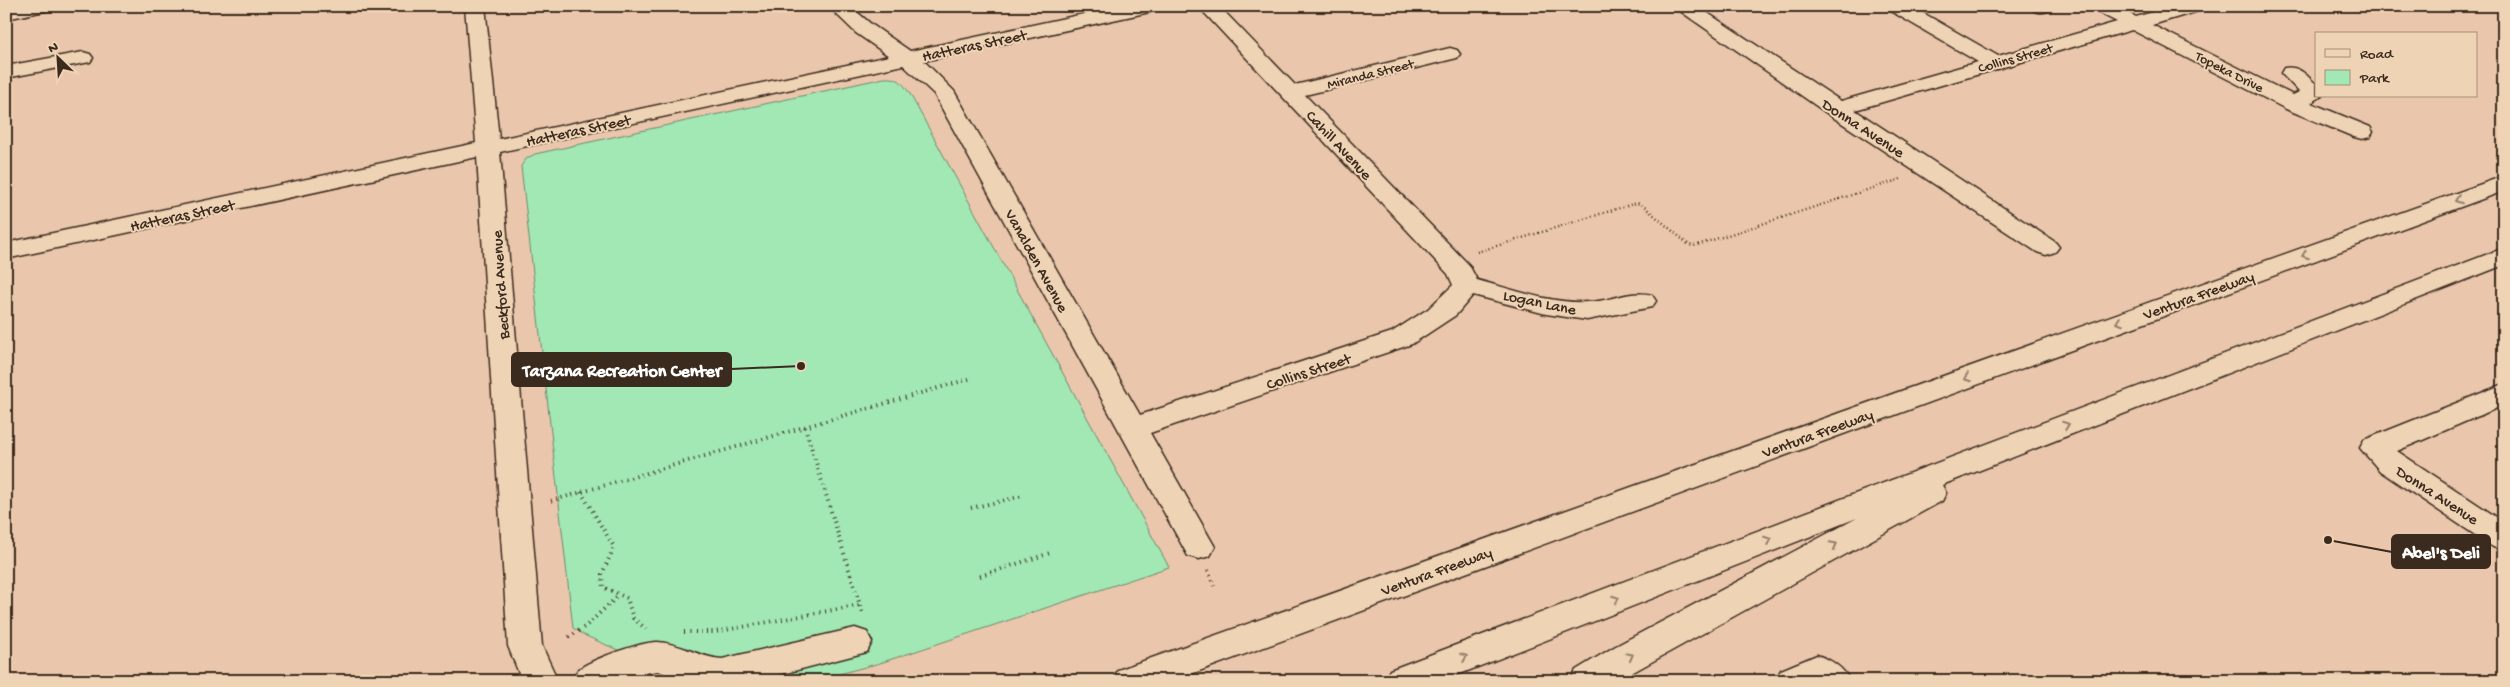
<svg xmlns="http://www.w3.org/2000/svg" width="2510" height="687" font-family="'Gochi Hand',sans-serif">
<rect width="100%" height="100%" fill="#eac7ac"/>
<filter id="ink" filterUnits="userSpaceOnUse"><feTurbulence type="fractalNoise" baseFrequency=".02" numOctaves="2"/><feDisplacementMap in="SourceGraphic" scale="10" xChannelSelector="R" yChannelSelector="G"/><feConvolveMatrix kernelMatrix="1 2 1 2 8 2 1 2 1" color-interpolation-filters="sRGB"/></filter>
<g filter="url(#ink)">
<!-- green -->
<path fill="#a1e8b5" stroke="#6e896a" d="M 884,78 C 899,77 902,82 910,94 L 1169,567 L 880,663 L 813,681 L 652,681 L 638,659 L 584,635 L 573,628 L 521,166 L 526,159 L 535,154 Z"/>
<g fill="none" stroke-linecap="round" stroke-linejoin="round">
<defs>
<g id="minor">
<polygon points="53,6 50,10 6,19 6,7"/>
<path d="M 465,6 L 485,6 L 499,139 L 889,56 L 856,33 L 828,6 L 850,6 L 871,24 L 910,51 L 1121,6 L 1160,6 L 1157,10 L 1150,12 L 924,61 L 954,91 L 1140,415 L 1392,332 L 1428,309 L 1453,285 L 1448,274 L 1198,6 L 1219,6 L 1295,85 L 1450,48 L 1457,50 L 1460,54 L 1457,58 L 1305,95 L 1469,265 L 1477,280 C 1512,289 1551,304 1587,302 C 1609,302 1631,289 1652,295 L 1656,301 L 1652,307 L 1587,320 L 1546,314 L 1473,295 L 1456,315 L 1412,344 L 1150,433 L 1215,547 L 1210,556 L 1199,559 L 1188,556 L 934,94 L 903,65 L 500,152 L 542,646 L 558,681 L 522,681 L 508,646 L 477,157 L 6,259 L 6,243 L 476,143 Z"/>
<path d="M 1673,6 L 1697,6 L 1841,101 L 1978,62 L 1889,10 L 1886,6 L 1911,6 L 1998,56 L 2117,22 L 2093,10 L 2090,6 L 2116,6 L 2136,17 L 2173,6 L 2205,6 L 2202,10 L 2152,25 L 2293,95 L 2299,92 L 2281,73 L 2284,68 C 2299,65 2306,75 2316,84 L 2316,96 L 2322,96 L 2311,103 L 2370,127 L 2373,132 L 2370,137 L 2362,139 L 2354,137 L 2286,109 L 2132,30 L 1855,110 L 2055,242 L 2059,247 L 2055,252 L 2046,255 L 2037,252 L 1828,114 Z"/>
<path d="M 2029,6 L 2050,6 L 2051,7 L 2048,11 C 2040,13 2034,13 2029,6 Z"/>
<polygon points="83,52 90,54 93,58 90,62 6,78 6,66"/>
<polygon points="2504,384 2504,405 2397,451 2504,522 2504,550 2493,547 2380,471 2360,448 2364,440"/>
<path d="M 855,628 L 867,632 L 872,642 L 867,652 L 755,681 L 688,681 L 658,671 L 639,674 L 623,681 L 572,681 C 574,678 575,673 578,670 C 589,660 643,641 658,642 C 680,643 700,658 722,659 Z"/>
<path d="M 1817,655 C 1832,660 1843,667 1850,681 L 1775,681 L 1781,670 Z"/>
</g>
<g id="highway">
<polygon points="2504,176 2504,191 1172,681 1112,681 1118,670"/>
<polygon points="2504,248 2504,265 1942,485 1946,493 1942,501 1617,681 1570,681 1576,670 1614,647 1857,518 1442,681 1384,681 1390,670"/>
</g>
</defs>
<!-- minor casing -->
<use href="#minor" stroke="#3b2a1e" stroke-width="3"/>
<!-- highway casing -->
<use href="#highway" stroke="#3b2a1e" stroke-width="3"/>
<!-- path-far1 -->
<polyline stroke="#3b2a1e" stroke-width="2.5" stroke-dasharray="1 3" stroke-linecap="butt" points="1477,252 1636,203 1641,204 1689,245 1694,246 1901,179"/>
<!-- path -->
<g stroke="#3b2a1e" stroke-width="4" stroke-dasharray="1 4.5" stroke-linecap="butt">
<polyline points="805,427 863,615"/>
<polyline points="581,492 614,547 602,574 603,587 627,598 633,618 646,629"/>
<polyline points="551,501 969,379"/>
<polyline points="971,508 1023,496"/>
<polyline points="1208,570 1214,586"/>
<polyline points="980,576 1050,553"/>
<polyline points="684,632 715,632 860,605"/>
<polyline points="569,637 586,626 618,596"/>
</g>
<!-- minor -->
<use href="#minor" fill="#eed3b5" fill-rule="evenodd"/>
<!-- highway -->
<use href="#highway" fill="#eed3b5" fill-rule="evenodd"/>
</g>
<!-- one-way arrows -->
<defs><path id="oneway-chevron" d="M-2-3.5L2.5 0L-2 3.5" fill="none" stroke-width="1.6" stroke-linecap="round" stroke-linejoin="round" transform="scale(1.25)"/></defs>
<g stroke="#947e6a">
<use href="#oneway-chevron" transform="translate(2458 200) rotate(160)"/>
<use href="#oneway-chevron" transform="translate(2305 255) rotate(160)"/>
<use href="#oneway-chevron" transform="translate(2119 322) rotate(160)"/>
<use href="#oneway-chevron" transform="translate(1967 378) rotate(160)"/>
<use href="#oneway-chevron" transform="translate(2066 425) rotate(-21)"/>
<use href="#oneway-chevron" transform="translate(1768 540) rotate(-21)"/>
<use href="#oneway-chevron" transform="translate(1834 545) rotate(-28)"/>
<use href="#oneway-chevron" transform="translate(1616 599) rotate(-21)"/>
<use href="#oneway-chevron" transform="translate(1630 656) rotate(-29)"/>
<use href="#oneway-chevron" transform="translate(1464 657) rotate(-21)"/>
</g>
</g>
<g text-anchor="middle" stroke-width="4" stroke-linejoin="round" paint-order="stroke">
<!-- far-street labels -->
<g font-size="14" fill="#3b2a1e" stroke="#eed3b5">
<text transform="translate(2015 57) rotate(-16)" y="5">Collins Street</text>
<text transform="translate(2230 71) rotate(27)" y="5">Topeka Drive</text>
<text transform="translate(1370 73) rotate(-14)" y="5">Miranda Street</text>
</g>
<!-- street labels -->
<g font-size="16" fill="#3b2a1e" stroke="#eed3b5">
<text transform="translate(974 44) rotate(-12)" y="6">Hatteras Street</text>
<text transform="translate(1864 127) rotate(33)" y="6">Donna Avenue</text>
<text transform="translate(578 129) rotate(-12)" y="6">Hatteras Street</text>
<text transform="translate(1340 144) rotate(47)" y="6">Cahill Avenue</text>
<text transform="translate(182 214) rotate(-12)" y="6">Hatteras Street</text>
<text transform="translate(1038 260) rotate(61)" y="6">Vanalden Avenue</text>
<text transform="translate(499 285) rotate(-94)" y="6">Beckford Avenue</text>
<text transform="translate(2198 294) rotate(-20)" y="6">Ventura Freeway</text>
<text transform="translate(1540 301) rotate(12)" y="6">Logan Lane</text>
<text transform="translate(1308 370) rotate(-18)" y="6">Collins Street</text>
<text transform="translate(1817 432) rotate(-20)" y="6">Ventura Freeway</text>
<text transform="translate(2438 494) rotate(33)" y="6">Donna Avenue</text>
<text transform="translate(1436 570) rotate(-20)" y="6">Ventura Freeway</text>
</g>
</g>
<!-- callouts -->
<path fill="none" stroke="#3b2a1e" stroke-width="2" d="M801 366L731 369M2328 540L2392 552"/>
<g fill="#3b2a1e" stroke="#eed3b5" stroke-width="2">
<circle cx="801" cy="366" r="5"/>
<circle cx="2328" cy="540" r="5"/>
</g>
<g fill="#3b2a1e" stroke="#3b2a1e" stroke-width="2">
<rect x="512" y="353" width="219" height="33" rx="5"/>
<rect x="2392" y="535" width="98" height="33" rx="5"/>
</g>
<g font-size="18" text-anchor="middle" font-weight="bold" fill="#fff">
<text x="622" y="376">Tarzana Recreation Center</text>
<text x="2441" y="558">Abel's Deli</text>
</g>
<!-- margin -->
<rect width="2510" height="687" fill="none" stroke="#eed3b5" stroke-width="25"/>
<rect x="12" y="12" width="2485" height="662" fill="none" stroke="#3b2a1e" stroke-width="2" filter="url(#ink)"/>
<!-- legend -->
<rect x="2315" y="32" width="162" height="65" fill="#eed3b5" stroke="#a68f79"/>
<rect x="2325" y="49" width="25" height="8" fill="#eed3b5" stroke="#a68f79"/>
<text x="2360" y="58" font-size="15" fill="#3b2a1e">Road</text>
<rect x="2325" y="70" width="25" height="15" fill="#a1e8b5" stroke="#a68f79"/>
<text x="2360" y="82" font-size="15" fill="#3b2a1e">Park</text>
<!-- north arrow -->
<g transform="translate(58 58) rotate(335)" stroke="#eed3b5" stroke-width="4" paint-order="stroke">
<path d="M0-4L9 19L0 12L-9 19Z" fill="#3b2a1e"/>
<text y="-8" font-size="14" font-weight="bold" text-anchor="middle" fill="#3b2a1e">N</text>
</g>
</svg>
